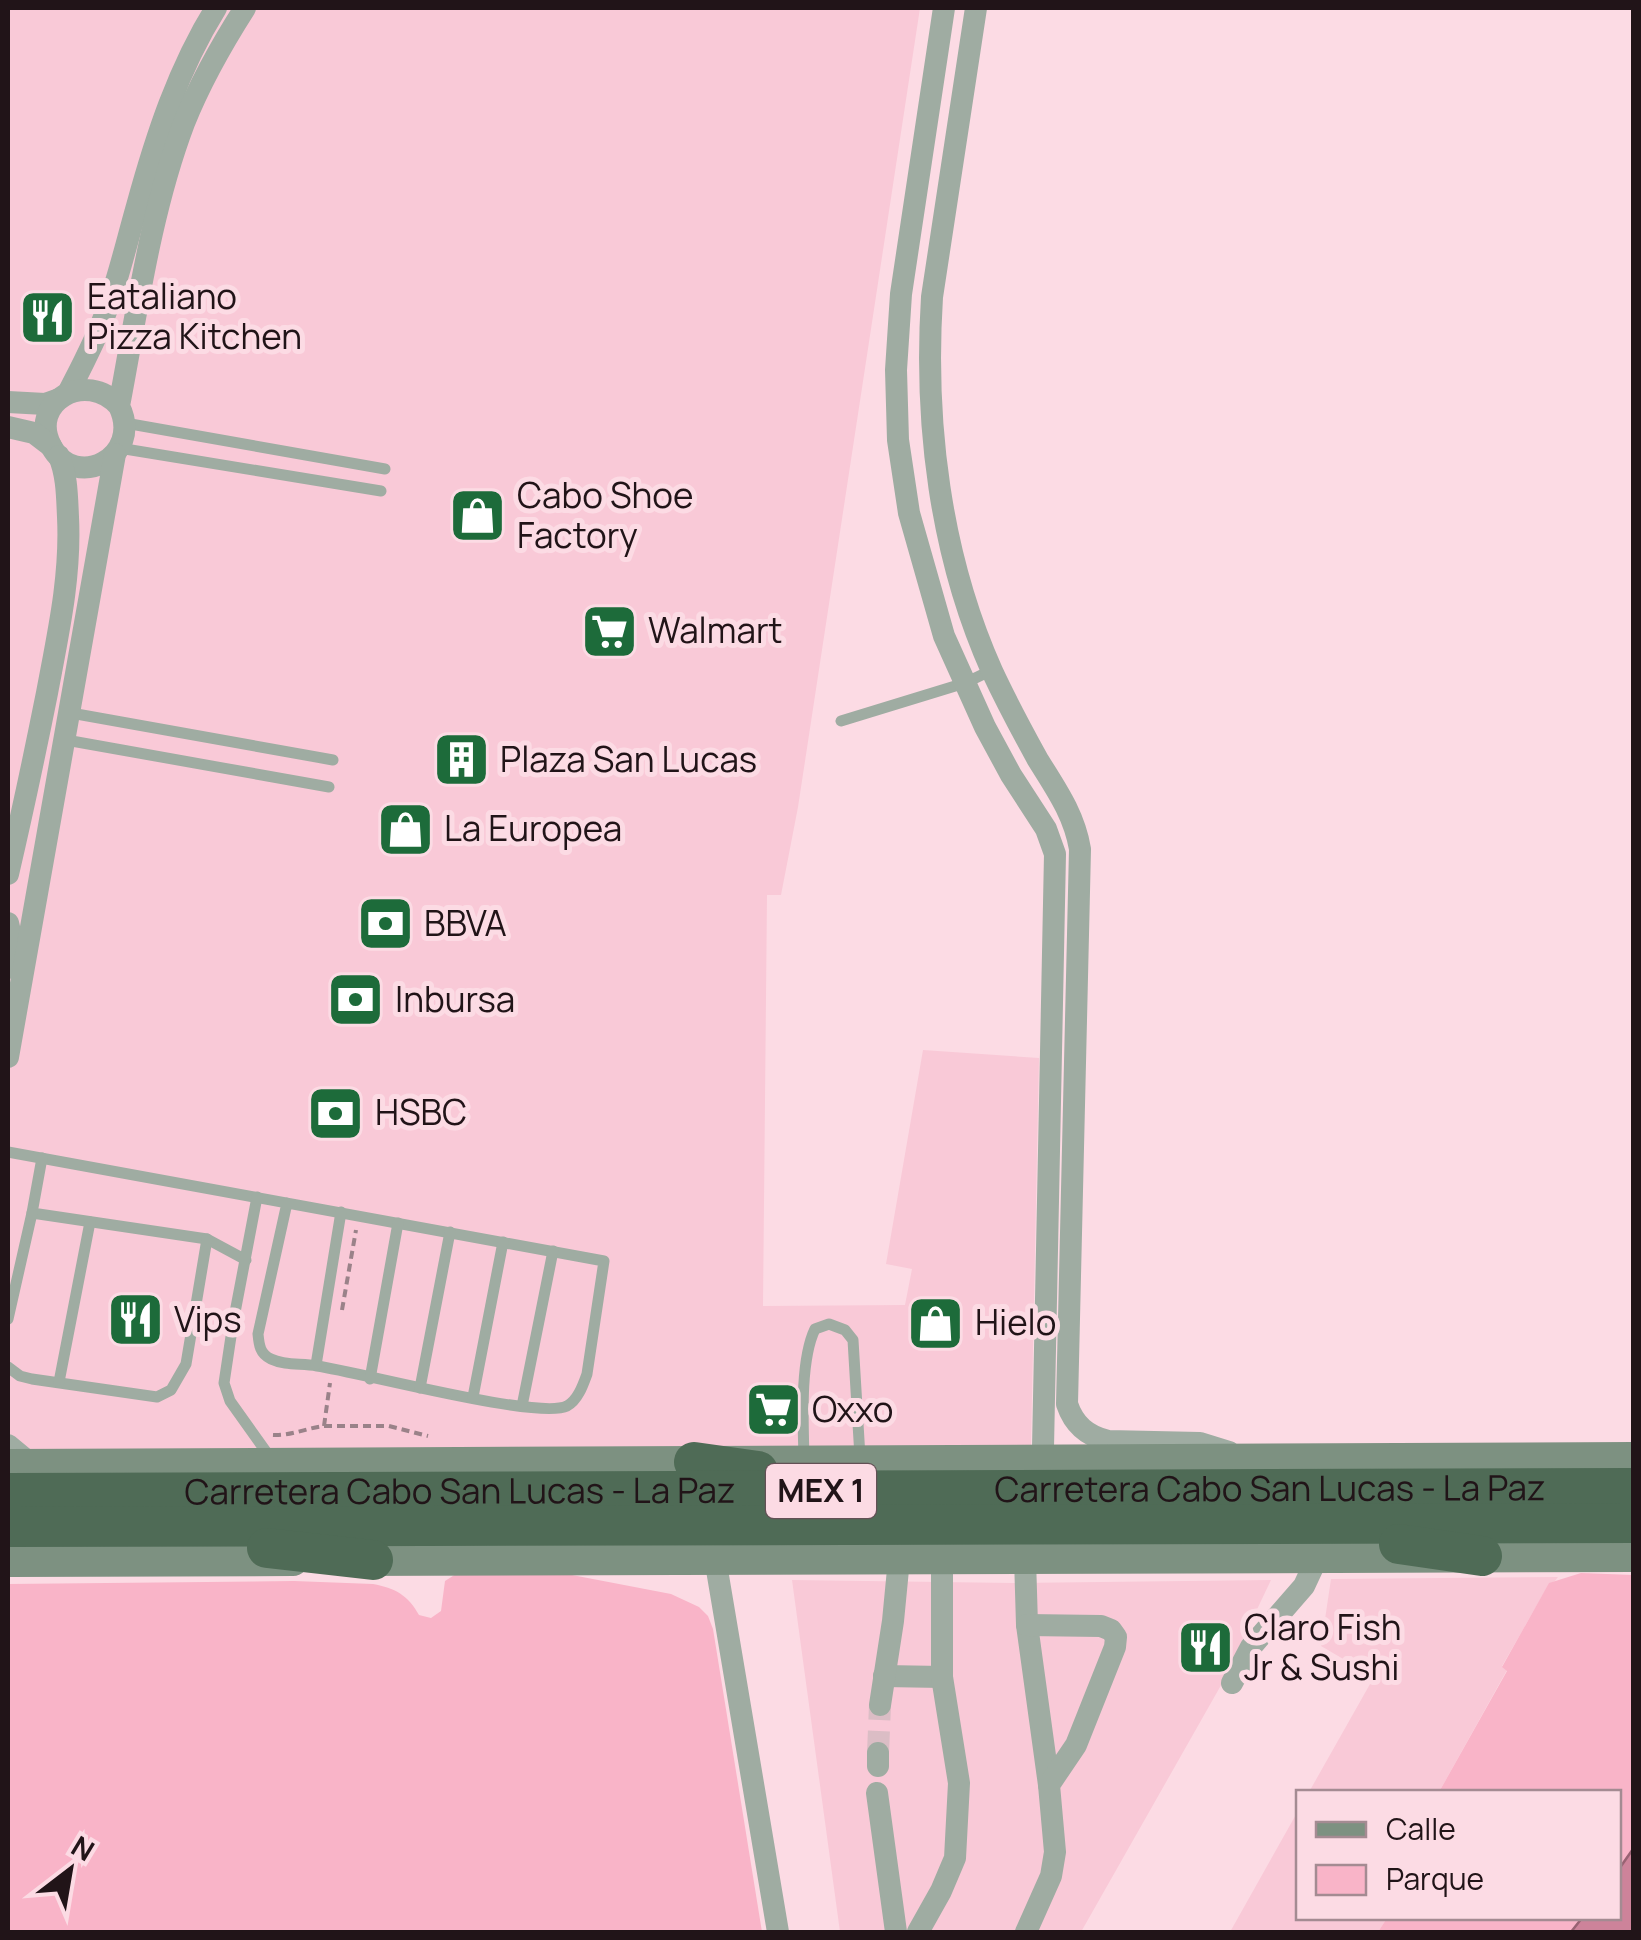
<svg xmlns="http://www.w3.org/2000/svg" width="1641" height="1940" font-family="Manrope,sans-serif">
<rect width="100%" height="100%" fill="#fcdbe4"/>
<!-- built -->
<g fill="#f9c9d7">
<polygon points="8,8 920,8 798,807 781,895 767,895 763,1306 905,1305 912,1269 886,1264 923,1050 1039,1058 1031,1445 8,1452"/>
<polygon points="1558,1577 1555,1581 1549,1584 1502,1666 1507,1670 1439,1792 1309,1792 1374,1677 1321,1646 1331,1579"/>
<polygon points="792,1580 1013,1583 1271,1580 1220,1687 1081,1932 840,1932"/>
<polygon points="1298,1811 1298,1918 1387,1918 1378,1932 1230,1932"/>
</g>
<!-- green -->
<g fill="#f9b4c8">
<polygon points="1581,1573 1633,1575 1634,1849 1619,1869 1618,1792 1439,1792 1507,1671 1502,1667 1549,1583"/>
<path d="M 456,1574 L 572,1575 L 671,1594 L 699,1607 L 708,1616 L 713,1629 L 762,1932 L 8,1932 L 8,1584 L 294,1581 L 373,1584 C 395,1588 408,1595 419,1615 L 431,1618 L 441,1611 L 445,1581 Z"/>
<polygon points="1387,1918 1582,1918 1571,1932 1378,1932"/>
</g>
<!-- water -->
<polygon fill="#cd839a" stroke="#996273" stroke-width="2.5" points="1633,1849 1633,1932 1571,1932 1582,1918 1618,1918 1619,1869"/>
<g fill="none" stroke-linecap="round" stroke-linejoin="round">
<!-- street-tunnel -->
<polyline stroke="#dbbdc5" stroke-width="22" stroke-dasharray="22 11" stroke-linecap="butt" points="878,1753 880,1705"/>
<!-- path -->
<g stroke="#9a8289" stroke-width="4" stroke-dasharray="8 5" stroke-linecap="butt">
<polyline points="342,1310 356,1230"/>
<polyline points="324,1426 389,1426 428,1436"/>
<path d="M 273,1435 C 290,1436 307,1428 324,1426 L 330,1383"/>
<polyline points="1632,1932 1634,1929"/>
</g>
<!-- lane -->
<g stroke="#9faca2" stroke-width="11">
<polyline points="125,423 385,469"/>
<polyline points="119,448 381,491"/>
<polyline points="71,713 333,760"/>
<polyline points="841,721 965,683 992,670"/>
<polyline points="66,740 329,787"/>
<path d="M 8,1152 L 604,1261 L 587,1374 C 583,1385 578,1400 567,1406 C 538,1420 359,1372 317,1366 C 301,1363 286,1366 271,1359 C 260,1354 259,1345 258,1334 L 287,1203"/>
<polyline points="42,1158 32,1213 207,1239 246,1260"/>
<polyline points="257,1197 233,1323 224,1383 230,1401 272,1460"/>
<polyline points="8,1319 32,1213"/>
<polyline points="316,1365 341,1212"/>
<polyline points="8,1367 20,1376 32,1379 157,1397 171,1390 186,1364 207,1239"/>
<polyline points="370,1379 398,1223"/>
<polyline points="59,1382 90,1222"/>
<polyline points="420,1388 450,1232"/>
<polyline points="473,1397 503,1242"/>
<polyline points="522,1406 553,1251"/>
<path d="M 804,1457 C 803,1421 800,1360 815,1329 L 829,1324 L 845,1330 L 853,1340 L 860,1457"/>
</g>
<!-- street -->
<g stroke="#9faca2" stroke-width="22">
<polyline points="944,8 901,294 896,370 898,440 909,513 944,636 985,727 1011,775 1046,829 1055,854 1043,1448 1038,1456 1028,1460"/>
<path d="M 976,8 L 932,297 C 924,423 940,555 992,671 C 1006,701 1022,731 1038,760 C 1056,789 1074,814 1080,849 L 1067,1404 C 1074,1425 1087,1436 1108,1441 L 1200,1443 L 1229,1452"/>
<path d="M 68,393 C 82,366 97,338 107,309 C 119,276 127,241 137,206 C 156,137 178,69 216,8"/>
<polyline points="8,402 45,404 59,399"/>
<path d="M 119,406 C 86,369 28,402 51,446 C 75,492 144,457 119,406 C 137,312 150,213 184,123 C 200,83 222,44 245,8"/>
<polyline points="8,427 34,433 51,446"/>
<path d="M 8,874 C 22,814 35,753 47,693 C 58,634 71,577 68,517 C 67,496 67,475 59,456"/>
<polyline points="8,923 11,936 8,968"/>
<polyline points="8,1057 115,454"/>
<polyline points="8,1445 31,1464"/>
<polyline points="715,1558 778,1932"/>
<polyline points="1025,1558 1027,1625 1049,1785"/>
<polyline points="884,1676 942,1677"/>
<polyline points="1232,1683 1251,1647 1304,1586 1318,1556"/>
<polyline points="880,1705 893,1621 899,1559"/>
<polyline points="878,1766 878,1753"/>
<polyline points="877,1793 896,1932"/>
<polyline points="918,1932 941,1891 955,1858 959,1783 942,1677 942,1558"/>
<polyline points="1026,1932 1051,1876 1055,1852 1049,1785 1076,1745 1115,1647 1116,1637 1111,1630 1101,1626 1027,1625"/>
</g>
<!-- secondary -->
<g stroke="#7d9181" stroke-width="32">
<polyline points="8,1465 1634,1458"/>
<polyline points="347,1560 1634,1556"/>
<polyline points="8,1561 293,1560"/>
</g>
<!-- highway -->
<g stroke="#4f6b56" stroke-width="40">
<polyline points="694,1462 758,1471"/>
<path id="s1" d="M 8,1493 L 1634,1488"/>
<polyline points="8,1527 1634,1523"/>
<polyline points="1399,1544 1482,1556"/>
<polyline points="267,1548 373,1560"/>
</g>
</g>
<!-- icons -->
<defs>
<symbol id="restaurant-square" viewBox="-11 -11 22 22"><rect x="-9" y="-9" width="18" height="18" rx="4" fill="#1d6b3a" stroke="#fcdbe4"/><path d="M-5-6h1v4h1v-4h1v4h1v-4h1v5L-1.5 .5V6h-2V.5L-5-1ZM5-6V6H3V1.5H1.5Q1.5-4 5-6Z" fill="#fff"/></symbol>
<symbol id="shop-square" viewBox="-11 -11 22 22"><rect x="-9" y="-9" width="18" height="18" rx="4" fill="#1d6b3a" stroke="#fcdbe4"/><path d="M-5-2.5h2.3a2.7 3.5 0 0 1 5.4 0H5L5.5 6h-11ZM-1.5-2.5h3a1.5 2.3 0 0 0-3 0Z" fill="#fff"/></symbol>
<symbol id="supermarket-square" viewBox="-11 -11 22 22"><rect x="-9" y="-9" width="18" height="18" rx="4" fill="#1d6b3a" stroke="#fcdbe4"/><path d="M-6-5.5h2.5l.6 2H6L4.5 2H-2.5L-4.4-4H-6ZM-1.5 3.2a1.3 1.3 0 1 0 .1 0ZM3 3.2a1.3 1.3 0 1 0 .1 0Z" fill="#fff"/></symbol>
<symbol id="building-square" viewBox="-11 -11 22 22"><rect x="-9" y="-9" width="18" height="18" rx="4" fill="#1d6b3a" stroke="#fcdbe4"/><path d="M-4-6H4V6H1V3H-1V6H-4ZM-2.5-4.3h1.7v1.8h-1.7ZM.8-4.3h1.7v1.8H.8ZM-2.5-1h1.7V.8h-1.7ZM.8-1h1.7V.8H.8Z" fill="#fff"/></symbol>
<symbol id="bank-square" viewBox="-11 -11 22 22"><rect x="-9" y="-9" width="18" height="18" rx="4" fill="#1d6b3a" stroke="#fcdbe4"/><path d="M-6-4H6V4H-6ZM0-2.3a2.3 2.3 0 1 0 0 4.6a2.3 2.3 0 1 0 0-4.6Z" fill="#fff"/></symbol>
</defs>
<g fill-rule="evenodd">
<use href="#restaurant-square" x="16" y="286" width="63" height="63"/>
<use href="#shop-square" x="446" y="484" width="63" height="63"/>
<use href="#supermarket-square" x="578" y="600" width="63" height="63"/>
<use href="#building-square" x="430" y="728" width="63" height="63"/>
<use href="#shop-square" x="374" y="798" width="63" height="63"/>
<use href="#bank-square" x="354" y="892" width="63" height="63"/>
<use href="#bank-square" x="324" y="968" width="63" height="63"/>
<use href="#bank-square" x="304" y="1082" width="63" height="63"/>
<use href="#restaurant-square" x="104" y="1288" width="63" height="63"/>
<use href="#shop-square" x="904" y="1292" width="63" height="63"/>
<use href="#supermarket-square" x="742" y="1378" width="63" height="63"/>
<use href="#restaurant-square" x="1174" y="1616" width="63" height="63"/>
</g>
<g text-anchor="middle" stroke-width="10" stroke-linejoin="round" paint-order="stroke">
<!-- shield labels -->
<rect fill="#fcdbe4" stroke="#635055" stroke-width="2.5" x="766" y="1464" width="110" height="54" rx="8"/>
<g font-size="32" font-weight="bold" fill="#211418">
<text x="821" y="1502">MEX 1</text>
</g>
<!-- poi labels -->
<g font-size="35" fill="#211418" stroke="#fcdbe4" text-anchor="start">
<text x="87" y="309">Eataliano<tspan x="87" dy="40">Pizza Kitchen</tspan></text>
<text x="517" y="508">Cabo Shoe<tspan x="517" dy="40">Factory</tspan></text>
<text x="648" y="643">Walmart</text>
<text x="500" y="772">Plaza San Lucas</text>
<text x="444" y="841">La Europea</text>
<text x="424" y="936">BBVA</text>
<text x="395" y="1012">Inbursa</text>
<text x="375" y="1125">HSBC</text>
<text x="174" y="1332">Vips</text>
<text x="975" y="1335">Hielo</text>
<text x="812" y="1422">Oxxo</text>
<text x="1244" y="1640">Claro Fish<tspan x="1244" dy="40">Jr &amp; Sushi</tspan></text>
</g>
<!-- street labels -->
<g font-size="35" fill="#211418" stroke="#fcdbe4">
<text dy="12" stroke="none"><textPath href="#s1" startOffset="1262">Carretera Cabo San Lucas - La Paz</textPath></text>
<text dy="12" stroke="none"><textPath href="#s1" startOffset="452">Carretera Cabo San Lucas - La Paz</textPath></text>
</g>
</g>
<!-- border -->
<rect width="1641" height="1940" fill="none" stroke="#211418" stroke-width="20"/>
<!-- legend -->
<rect x="1296" y="1790" width="325" height="130" fill="#fcdbe4" stroke="#a48b92" stroke-width="2.5"/>
<rect x="1316" y="1822" width="50" height="15" fill="#7d9181" stroke="#a48b92" stroke-width="2.5"/>
<text x="1386" y="1840" font-size="30" fill="#211418">Calle</text>
<rect x="1316" y="1865" width="50" height="30" fill="#f9b4c8" stroke="#a48b92" stroke-width="2.5"/>
<text x="1386" y="1890" font-size="30" fill="#211418">Parque</text>
<!-- north arrow -->
<g transform="translate(70 1870) rotate(31)" stroke="#fcdbe4" stroke-width="8" paint-order="stroke">
<path d="M0-8L18 38L0 25L-18 38Z" fill="#211418"/>
<text y="-15" font-size="28" font-weight="bold" text-anchor="middle" fill="#211418">N</text>
</g>
</svg>
